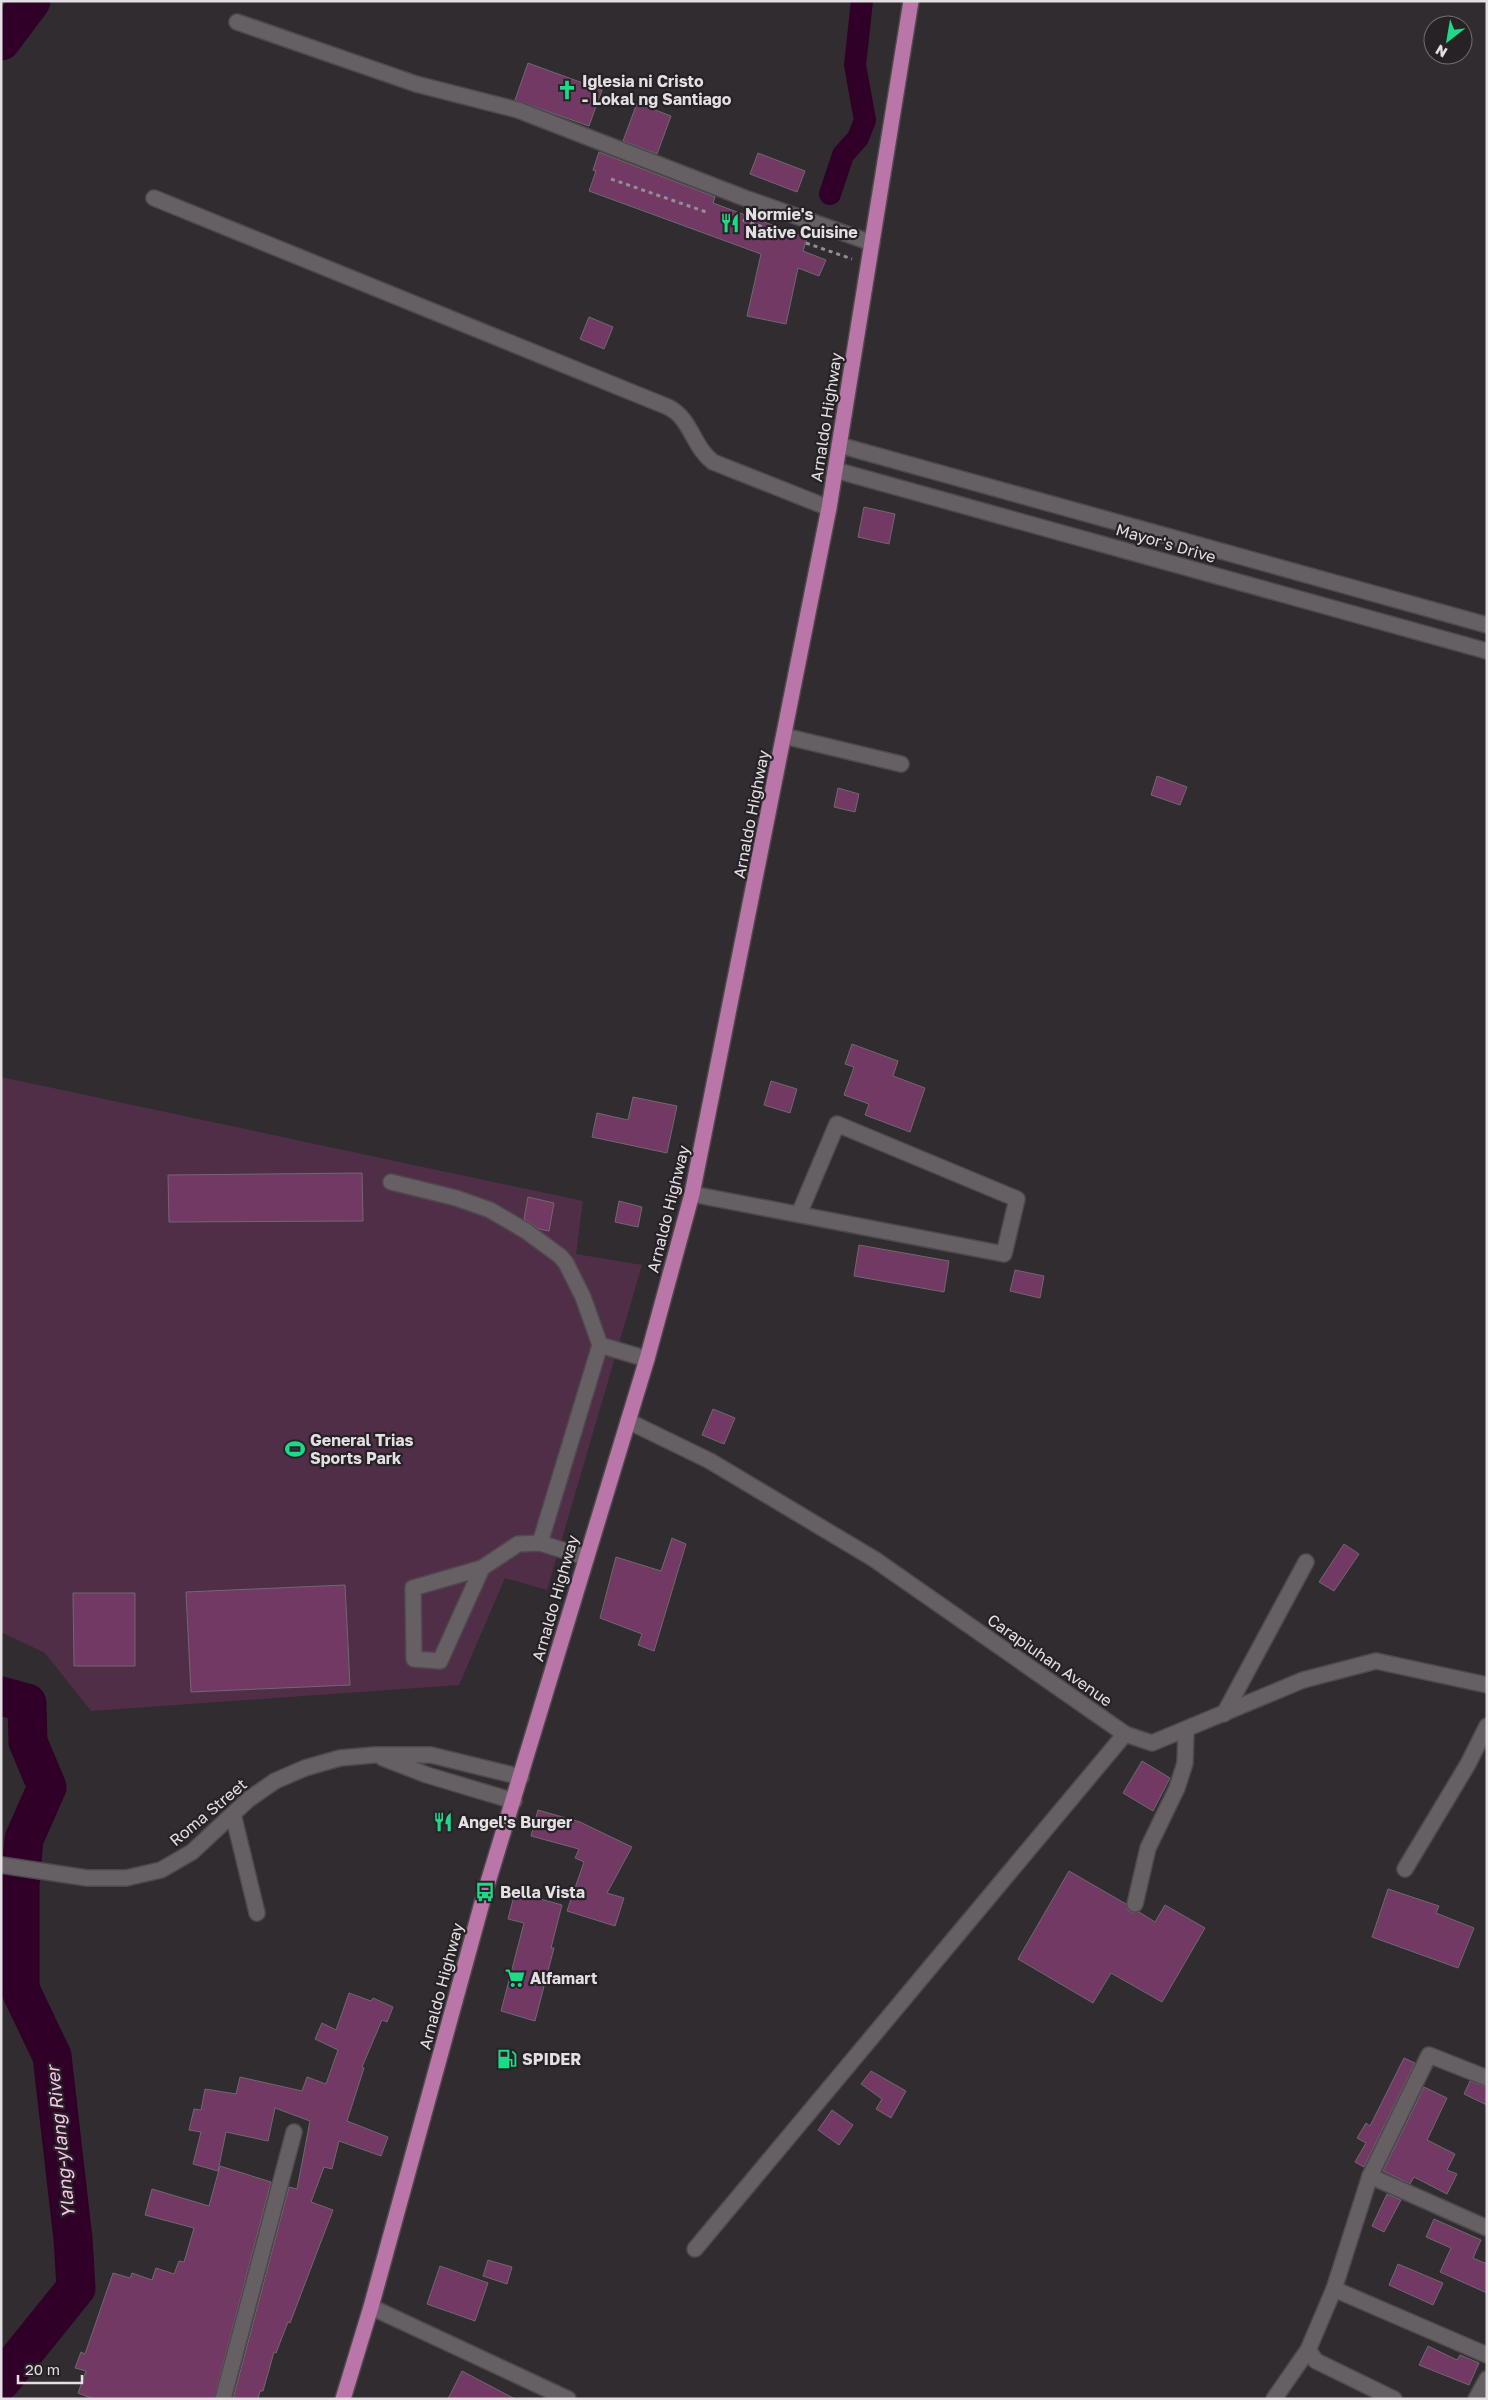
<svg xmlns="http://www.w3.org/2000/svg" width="1488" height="2400" font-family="'Golos Text',sans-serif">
<rect width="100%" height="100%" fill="#312c2f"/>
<!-- green -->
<polygon fill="#512e48" points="1,1077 583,1201 576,1254 642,1265 547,1590 505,1578 459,1685 91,1711 45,1653 1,1632"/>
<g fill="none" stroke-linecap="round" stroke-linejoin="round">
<!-- canal -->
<polyline stroke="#310028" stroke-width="22" points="830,194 843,155 858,138 865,120 855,65 862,1"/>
<!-- river -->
<g stroke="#310028" stroke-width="39">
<polyline points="1,41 31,1"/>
<polyline points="1,1696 27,1703 28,1742 47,1787 24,1839 20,1885 20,1989 52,2056 73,2239 76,2288 1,2381"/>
</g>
</g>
<!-- building -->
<g fill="#723964" stroke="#6f696d">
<polygon points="528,63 602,90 589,126 515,100"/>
<polygon points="637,103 671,116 657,154 623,141"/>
<polygon points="599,152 715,197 713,203 807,238 803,251 826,260 819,276 798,268 786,324 747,316 761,254 589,191 596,171 593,170"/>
<polygon points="758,153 805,171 797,192 750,174"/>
<polygon points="589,317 613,327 604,349 580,339"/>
<polygon points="864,507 895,514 889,544 858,537"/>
<polygon points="1157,776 1187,787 1180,805 1151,795"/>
<polygon points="838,788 859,794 855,812 834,807"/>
<polygon points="852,1044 898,1061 893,1076 925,1088 910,1132 865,1115 869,1104 844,1095 854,1067 845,1064"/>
<polygon points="771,1081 797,1089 790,1113 764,1105"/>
<polygon points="633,1097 677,1106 667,1153 592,1137 597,1113 628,1120"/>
<polygon points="362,1173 363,1221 169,1222 168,1175"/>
<polygon points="528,1197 554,1203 549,1231 539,1229 524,1219"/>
<polygon points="619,1201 642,1207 638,1227 615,1222"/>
<polygon points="859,1245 949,1261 944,1292 854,1276"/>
<polygon points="1015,1270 1044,1276 1040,1298 1010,1291"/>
<polygon points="713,1409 735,1418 724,1444 702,1435"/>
<polygon points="672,1538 686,1544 654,1651 638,1645 642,1634 600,1618 616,1557 661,1571"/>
<polygon points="1344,1544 1359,1554 1334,1591 1319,1582"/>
<polygon points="345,1585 350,1685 191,1692 186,1592"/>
<polygon points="73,1593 135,1593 135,1666 74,1666"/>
<polygon points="1142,1761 1170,1778 1153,1811 1123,1793"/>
<polygon points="538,1810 580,1822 632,1847 607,1893 624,1898 615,1926 567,1911 584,1862 575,1858 579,1849 531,1836"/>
<polygon points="1069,1871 1126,1904 1128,1910 1132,1913 1139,1912 1155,1922 1165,1905 1205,1928 1162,2002 1111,1973 1093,2003 1018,1959"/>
<polygon points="1388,1889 1439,1906 1436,1913 1474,1928 1458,1968 1372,1937"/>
<polygon points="515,1892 562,1905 551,1948 554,1948 535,2021 501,2011 524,1923 508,1919"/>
<polygon points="349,1993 371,2001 373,1998 393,2007 387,2022 382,2020 362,2067 364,2068 347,2121 388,2137 381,2156 339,2141 332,2169 324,2167 311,2202 333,2210 290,2323 288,2322 276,2353 274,2352 263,2391 260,2391 258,2399 233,2399 289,2187 297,2189 310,2121 275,2108 268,2141 226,2132 218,2171 193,2164 201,2132 189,2130 194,2109 201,2110 205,2089 236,2094 240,2077 302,2091 307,2077 326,2084 338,2050 315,2039 322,2023 336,2030"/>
<polygon points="1404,2058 1415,2063 1364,2167 1355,2162 1366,2143 1357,2138 1366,2123 1370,2126"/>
<polygon points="871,2071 906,2091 891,2118 876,2109 882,2099 861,2084"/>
<polygon points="1470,2081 1487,2087 1487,2105 1464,2094"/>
<polygon points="1424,2087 1447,2098 1427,2140 1455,2154 1447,2170 1457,2174 1447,2194 1414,2177 1410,2184 1383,2171"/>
<polygon points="832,2110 853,2125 839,2145 818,2130"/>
<polygon points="220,2166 271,2182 214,2399 94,2399 78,2393 86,2371 75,2368 81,2352 85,2354 113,2273 130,2278 132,2273 152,2280 156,2268 174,2274 179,2261 184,2262 194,2228 145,2215 152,2189 209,2206"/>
<polygon points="1387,2194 1401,2200 1384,2232 1372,2226"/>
<polygon points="1434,2219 1481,2240 1473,2258 1487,2264 1487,2293 1440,2272 1451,2248 1426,2237"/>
<polygon points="488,2260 512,2267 507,2284 483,2276"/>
<polygon points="1398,2264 1443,2283 1433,2305 1389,2285"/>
<polygon points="440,2266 488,2283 475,2321 427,2304"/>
<polygon points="1428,2346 1457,2360 1460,2355 1479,2363 1469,2385 1419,2365"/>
<polygon points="462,2371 515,2399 448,2399"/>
</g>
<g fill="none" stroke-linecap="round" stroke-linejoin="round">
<defs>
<g id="minor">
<polyline points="237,22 416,84 518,110 742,197 872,243"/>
<path d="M 154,198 L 668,407 C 692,419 692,446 713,462 L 829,508"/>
<polyline points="839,445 1487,625"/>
<polyline points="835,470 1487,651"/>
<polyline points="784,736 901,764"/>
<polyline points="391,1182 456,1198 490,1210 526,1231 560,1256 566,1263 583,1297 600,1345"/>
<polyline points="692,1194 1004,1254 1017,1199 837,1124 799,1214"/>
<polyline points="628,1421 710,1461 874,1559 1125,1734 1152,1743 1303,1680 1376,1661 1487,1685"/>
<polyline points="540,1543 600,1345 647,1359"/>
<polyline points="482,1568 440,1661 414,1659 413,1588 482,1568 518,1544 540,1543 585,1557"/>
<polyline points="1224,1714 1306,1562"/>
<polyline points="383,1758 427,1775 514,1801"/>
<polyline points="233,1814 257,1913"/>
<polyline points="1,1865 87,1878 126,1878 161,1870 192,1852 249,1799 275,1781 305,1768 340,1758 374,1755 431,1755 521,1777"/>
<polyline points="1405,1869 1468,1764 1487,1726"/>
<polyline points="1135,1904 1148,1848 1177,1788 1185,1763 1186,1730"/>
<polyline points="1370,2176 1487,2228"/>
<polyline points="695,2249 1125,1734"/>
<polyline points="1334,2289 1487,2355"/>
<polyline points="371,2307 568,2399"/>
<polyline points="223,2399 294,2132"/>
<polyline points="1274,2399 1308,2350"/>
<polyline points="1394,2399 1316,2361 1308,2350 1334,2289 1370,2176 1429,2055 1487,2078"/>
<polyline points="1476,2399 1487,2379"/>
</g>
<polyline id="major" points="343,2399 371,2307 485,1892 647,1359 692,1194 829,508 911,1"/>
</defs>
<!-- minor casing -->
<use href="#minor" stroke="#4e494d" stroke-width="18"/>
<!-- major casing -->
<use href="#major" stroke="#4e494d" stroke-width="18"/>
<!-- path -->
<g stroke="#938e91" stroke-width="3" stroke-dasharray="4 4" stroke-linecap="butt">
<polyline points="611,179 709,213"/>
<polyline points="743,220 766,228"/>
<polyline points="806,243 852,259"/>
</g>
<!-- minor -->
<use href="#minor" stroke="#666064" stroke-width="15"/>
<!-- major -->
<use href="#major" stroke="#bb76a9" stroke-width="15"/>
</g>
<!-- icons -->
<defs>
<symbol id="church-bare" viewBox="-9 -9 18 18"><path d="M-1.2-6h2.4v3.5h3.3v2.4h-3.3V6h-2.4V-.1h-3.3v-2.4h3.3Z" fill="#1dd988" stroke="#272226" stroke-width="2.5" paint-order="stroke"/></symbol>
<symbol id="restaurant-bare" viewBox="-9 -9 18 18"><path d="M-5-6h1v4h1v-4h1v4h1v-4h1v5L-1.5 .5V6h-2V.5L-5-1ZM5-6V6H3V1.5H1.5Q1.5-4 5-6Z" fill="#1dd988" stroke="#272226" stroke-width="2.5" paint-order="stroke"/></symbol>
<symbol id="stadium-bare" viewBox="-9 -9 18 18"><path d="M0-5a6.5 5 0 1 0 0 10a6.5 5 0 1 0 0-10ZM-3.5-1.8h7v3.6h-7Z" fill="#1dd988" stroke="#272226" stroke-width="2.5" paint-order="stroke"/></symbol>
<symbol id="bus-bare" viewBox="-9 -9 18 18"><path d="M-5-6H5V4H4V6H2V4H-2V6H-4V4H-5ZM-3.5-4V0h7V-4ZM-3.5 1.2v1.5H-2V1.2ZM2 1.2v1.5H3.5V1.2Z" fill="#1dd988" stroke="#272226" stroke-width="2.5" paint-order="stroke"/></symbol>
<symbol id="supermarket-bare" viewBox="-9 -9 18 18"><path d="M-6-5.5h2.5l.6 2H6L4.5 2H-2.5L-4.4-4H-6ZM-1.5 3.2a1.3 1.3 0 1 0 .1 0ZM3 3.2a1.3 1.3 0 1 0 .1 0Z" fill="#1dd988" stroke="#272226" stroke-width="2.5" paint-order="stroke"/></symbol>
<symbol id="fuel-bare" viewBox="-9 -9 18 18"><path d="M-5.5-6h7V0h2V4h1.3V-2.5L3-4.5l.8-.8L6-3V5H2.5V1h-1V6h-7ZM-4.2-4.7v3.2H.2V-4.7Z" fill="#1dd988" stroke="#272226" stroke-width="2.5" paint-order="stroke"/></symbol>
</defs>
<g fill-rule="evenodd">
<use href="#church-bare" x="553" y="76" width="28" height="28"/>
<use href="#restaurant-bare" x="716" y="209" width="28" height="28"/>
<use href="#stadium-bare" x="281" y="1435" width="28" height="28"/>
<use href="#restaurant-bare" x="429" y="1808" width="28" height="28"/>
<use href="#bus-bare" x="471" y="1878" width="28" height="28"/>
<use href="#supermarket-bare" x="501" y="1964" width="28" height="28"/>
<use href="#fuel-bare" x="493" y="2045" width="28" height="28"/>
</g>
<g text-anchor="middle" stroke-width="4.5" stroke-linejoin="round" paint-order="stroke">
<!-- poi labels -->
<g font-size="16" font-weight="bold" fill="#e3dfe2" stroke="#272226" text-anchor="start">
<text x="582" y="87">Iglesia ni Cristo<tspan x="582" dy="18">- Lokal ng Santiago</tspan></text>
<text x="745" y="220">Normie's<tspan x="745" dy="18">Native Cuisine</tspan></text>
<text x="310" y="1446">General Trias<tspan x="310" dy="18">Sports Park</tspan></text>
<text x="458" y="1828">Angel's Burger</text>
<text x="500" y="1898">Bella Vista</text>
<text x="530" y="1984">Alfamart</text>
<text x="522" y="2065">SPIDER</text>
</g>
<!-- street labels -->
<g font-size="16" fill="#e3dfe2" stroke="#272226">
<text transform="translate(826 417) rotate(-81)" y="6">Arnaldo Highway</text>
<text transform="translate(1166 543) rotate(16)" y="6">Mayor's Drive</text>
<text transform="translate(751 814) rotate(-79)" y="6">Arnaldo Highway</text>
<text transform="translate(668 1209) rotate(-76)" y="6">Arnaldo Highway</text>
<text transform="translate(555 1598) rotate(-74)" y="6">Arnaldo Highway</text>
<text transform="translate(1050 1660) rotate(35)" y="6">Carapiuhan Avenue</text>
<text transform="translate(208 1812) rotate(-40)" y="6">Roma Street</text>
<text transform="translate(441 1986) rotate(-75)" y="6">Arnaldo Highway</text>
</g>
<!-- water labels -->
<g font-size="18" font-style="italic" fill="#fbc5eb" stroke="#272226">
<text transform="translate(61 2142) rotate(-96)" y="6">Ylang-ylang River</text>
</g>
</g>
<!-- border -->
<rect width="1488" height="2400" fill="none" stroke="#e3dfe2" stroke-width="5"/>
<!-- north arrow -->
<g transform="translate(1448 40) rotate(211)"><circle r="24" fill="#272226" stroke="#726e71"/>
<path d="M0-4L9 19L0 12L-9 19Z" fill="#1dd988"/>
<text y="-8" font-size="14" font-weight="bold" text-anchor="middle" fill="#e3dfe2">N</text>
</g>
<!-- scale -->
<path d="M18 2375v8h64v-8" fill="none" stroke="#e3dfe2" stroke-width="2.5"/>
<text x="25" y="2375" font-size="15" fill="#e3dfe2" stroke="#272226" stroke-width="4" paint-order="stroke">20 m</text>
</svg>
